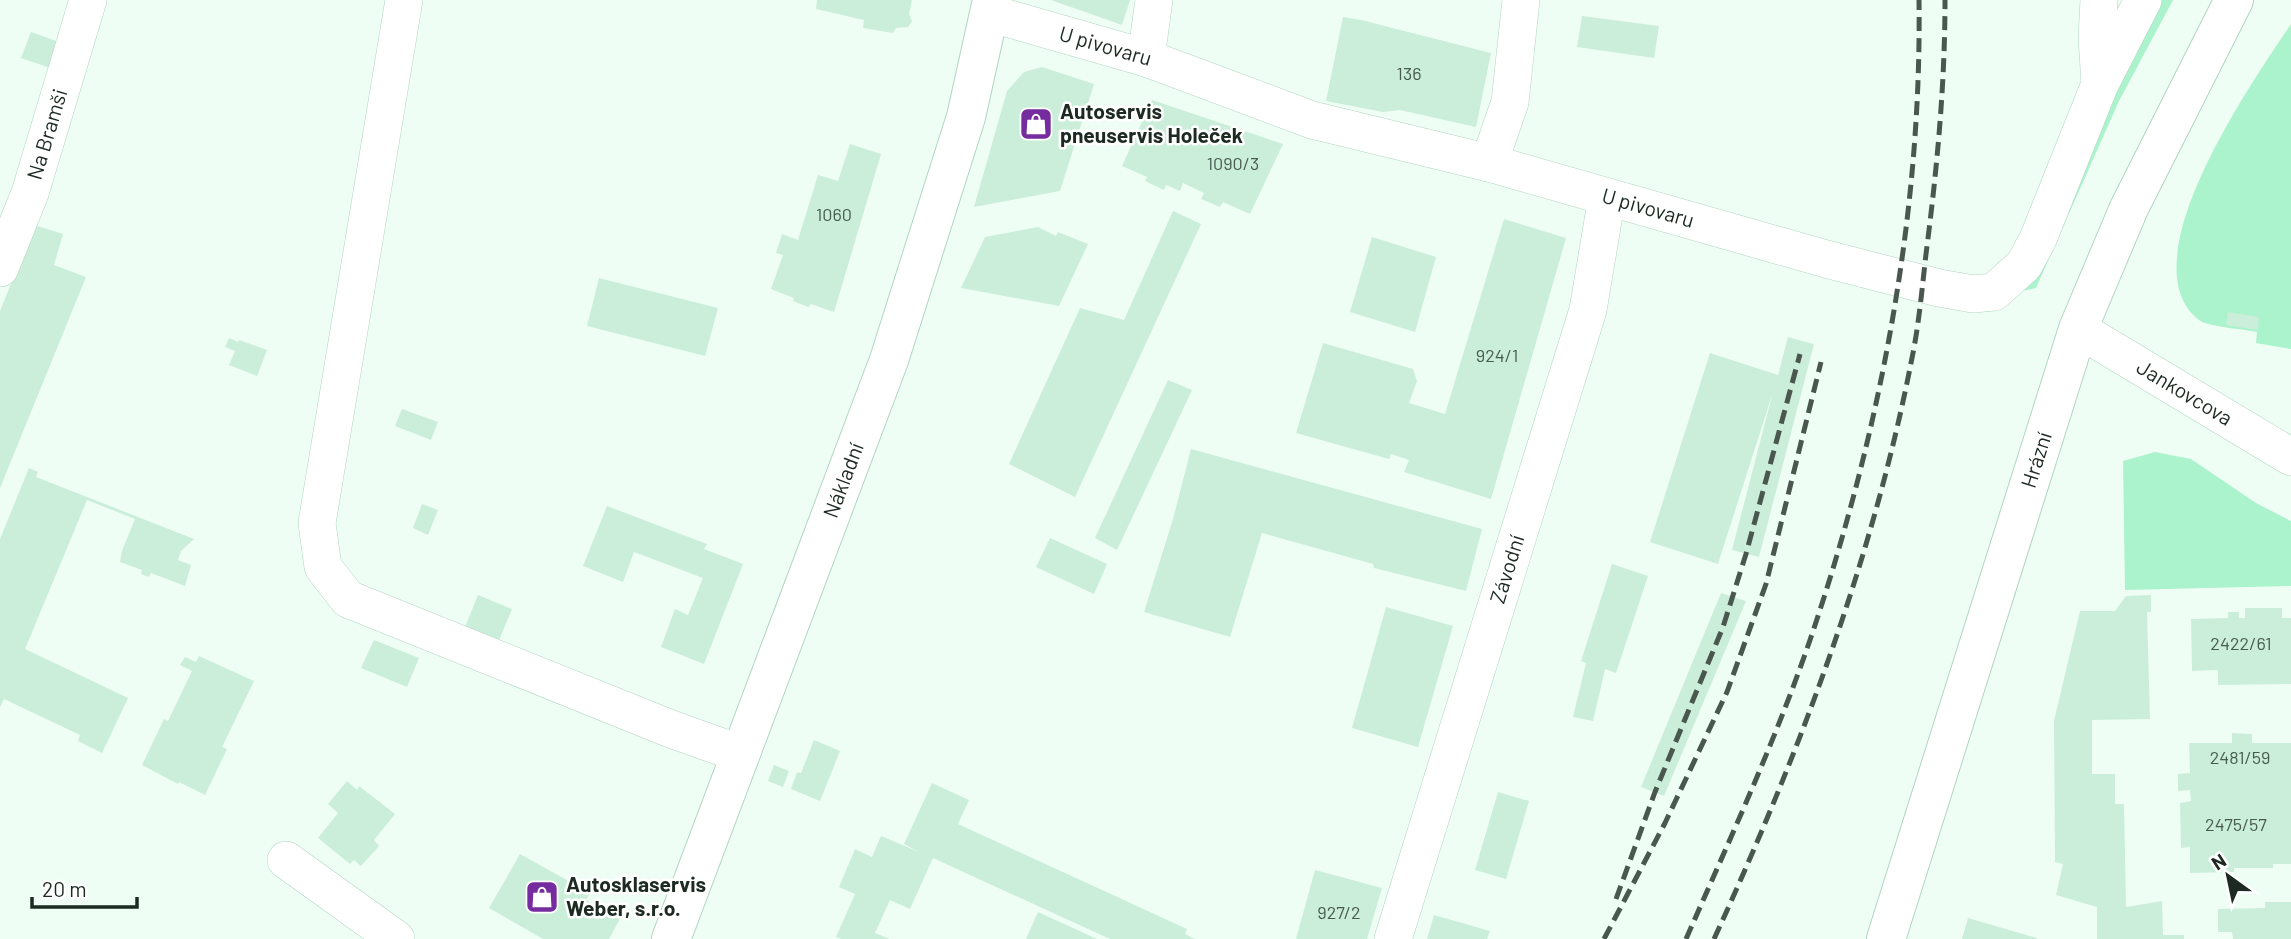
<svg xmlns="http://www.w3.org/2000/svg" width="2291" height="939" font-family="Barlow,sans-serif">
<rect width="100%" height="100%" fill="#effef5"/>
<!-- green -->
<g fill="#abf3cc">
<polygon points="2158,0 2173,0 2119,101 2036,288 2022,291"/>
<path d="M 2291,24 L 2291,349 L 2256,343 L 2257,332 C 2244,329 2208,327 2199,320 C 2125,263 2254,79 2291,24 Z"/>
<polygon points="2155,452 2191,459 2256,503 2291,521 2291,586 2125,590 2123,461"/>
</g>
<!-- building -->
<g fill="#caeed9">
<polygon points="817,0 912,0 909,14 912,21 908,27 896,28 893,33 863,28 864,20 816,9"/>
<polygon points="1051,0 1130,0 1122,25"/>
<polygon points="1582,16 1659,26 1654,58 1577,47"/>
<polygon points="1343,17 1361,20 1491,53 1476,127 1400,110 1383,112 1326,101"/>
<polygon points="31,32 62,43 53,69 21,58"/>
<polygon points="1042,67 1094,84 1060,191 974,207 1007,91 1024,72"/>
<polygon points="1152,100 1283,144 1250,214 1223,202 1220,207 1201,199 1204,193 1183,183 1180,191 1166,185 1164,190 1145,181 1147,177 1122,166"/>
<polygon points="850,144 881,154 834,312 811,304 808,307 793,301 794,298 771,289 783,255 776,253 782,234 798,240 818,175 838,181"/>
<polygon points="1173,211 1201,224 1075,497 1009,464 1080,308 1124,320"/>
<polygon points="1504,219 1566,238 1491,499 1404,472 1409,460 1391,454 1389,459 1296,433 1323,343 1413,369 1417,381 1409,403 1445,414"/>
<polygon points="31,224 63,234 54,265 86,277 0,488 0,311 18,266"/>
<polygon points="1038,227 1056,236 1058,232 1088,244 1059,306 961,288 985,237"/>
<polygon points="1372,237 1436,257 1415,332 1350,312"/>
<polygon points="599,278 718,308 705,356 587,326"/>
<polygon points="2228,312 2259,317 2258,330 2226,325"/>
<polygon points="1788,337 1814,344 1759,557 1732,550 1773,392 1718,564 1650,542 1710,353 1778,375"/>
<polygon points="229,338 238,342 239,340 267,350 257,376 229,365 235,351 225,347"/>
<polygon points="1168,380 1192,390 1117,550 1095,538"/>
<polygon points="402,409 438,422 431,440 395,426"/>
<polygon points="1191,449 1482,529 1466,591 1374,568 1373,564 1262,533 1230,637 1144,612 1173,519"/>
<polygon points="29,468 38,472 36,477 194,539 181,551 178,560 191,565 185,586 151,573 149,577 141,574 142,570 120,562 122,551 135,519 87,500 25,649 128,698 102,753 78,741 80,735 4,699 0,707 0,539"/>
<polygon points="422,504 438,510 428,535 413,528"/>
<polygon points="607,506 707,544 704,549 743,564 704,664 661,647 675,609 688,615 703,578 634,552 623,582 583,566"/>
<polygon points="1050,538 1107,564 1094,594 1036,567"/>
<polygon points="1612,564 1648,576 1616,673 1605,669 1593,721 1573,717 1586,663 1581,661"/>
<polygon points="1721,593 1746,601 1664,796 1641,787"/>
<polygon points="478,595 512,609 497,645 463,632"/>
<polygon points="2151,595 2151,612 2147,612 2150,719 2092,720 2092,774 2115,774 2115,804 2124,804 2126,907 2162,901 2163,935 2184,935 2184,939 2097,939 2097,907 2056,895 2063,864 2055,862 2054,721 2080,611 2115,611 2126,596"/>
<polygon points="1386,607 1453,626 1418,747 1352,728"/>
<polygon points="2245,608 2282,608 2282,618 2291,618 2291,684 2218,685 2218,670 2192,671 2191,619 2228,618 2228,612 2239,612 2239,618 2245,618"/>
<polygon points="374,640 419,658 407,687 361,668"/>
<polygon points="199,656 254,681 222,747 227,749 205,795 179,782 178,784 142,765 164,719 168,721 192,671 180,665 185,657 196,662"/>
<polygon points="2232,733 2252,734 2252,743 2291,743 2291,864 2273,864 2273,868 2234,868 2234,872 2190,873 2190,847 2181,848 2180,803 2191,801 2190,790 2178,791 2178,774 2190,773 2189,743 2232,743"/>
<polygon points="814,740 840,751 820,801 791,789 797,772 801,773"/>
<polygon points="774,765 789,771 783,787 768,781"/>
<polygon points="347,781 357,790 359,786 395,814 374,840 379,846 361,866 354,860 350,864 318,838 338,813 328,804"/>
<polygon points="932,783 969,800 958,824 1187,929 1185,934 1195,939 1110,939 933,858 910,909 890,900 875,933 890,939 841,939 836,937 855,894 839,887 855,849 872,857 881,836 919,852 904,844"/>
<polygon points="1498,792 1529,801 1506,879 1475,870"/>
<polygon points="520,854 590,893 586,900 620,919 609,939 543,939 489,908"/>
<polygon points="1315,870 1382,888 1367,939 1296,939"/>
<polygon points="2265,902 2291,902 2291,939 2233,939 2232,932 2218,932 2218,909 2265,908"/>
<polygon points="1038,912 1097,939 1026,939"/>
<polygon points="1434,915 1490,931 1487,939 1427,939"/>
<polygon points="1968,918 2037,938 2036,939 1962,939"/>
</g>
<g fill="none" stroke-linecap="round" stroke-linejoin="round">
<defs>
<g id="minor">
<polyline points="404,0 317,523 323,567 348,599 671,729 741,754"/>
<polyline points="2099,0 2097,38 2100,83"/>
<path id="s1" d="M 989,13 L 1146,58 L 1312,120 L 1489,163 L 1826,259 L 1939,288 L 1973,294 L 1994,292 L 2024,265 L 2038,239 L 2100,84 L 2143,0"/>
<polyline points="1146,58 1154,0"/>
<polyline points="1489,163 1510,102 1521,0"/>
<path id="s2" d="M 0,268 L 30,193 L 88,0"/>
<path id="s3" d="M 2078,329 L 2291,457"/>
<polyline points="286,860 396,939"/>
<path id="s4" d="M 1393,939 L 1588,310 L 1607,197"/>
</g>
<g id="major">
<path id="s5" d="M 671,939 L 889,360 L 966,117 L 992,0"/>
<path id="s6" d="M 1886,939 L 2078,329 L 2129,208 L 2234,0"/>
</g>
</defs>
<!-- minor casing -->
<use href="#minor" stroke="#b1d5c0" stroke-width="38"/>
<!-- major casing -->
<use href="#major" stroke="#b1d5c0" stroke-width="40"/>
<!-- minor -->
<use href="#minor" stroke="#fff" stroke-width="37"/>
<!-- major -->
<use href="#major" stroke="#fff" stroke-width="38"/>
<!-- rail -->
<g stroke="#49574f" stroke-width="5" stroke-dasharray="14 7" stroke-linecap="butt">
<polyline points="1616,899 1655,792 1723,627 1746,554 1800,354"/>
<polyline points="1604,939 1665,823 1727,692 1766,584 1821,362"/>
<path d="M 1686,939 C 1729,841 1775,742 1810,640 C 1879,437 1922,216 1919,0"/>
<path d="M 1714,939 C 1799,754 1873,559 1912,358 C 1919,324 1922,289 1926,254 C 1937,169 1945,85 1945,0"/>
</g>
</g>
<!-- icons -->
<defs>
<symbol id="shop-square" viewBox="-11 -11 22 22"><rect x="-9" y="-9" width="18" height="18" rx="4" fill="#752c9f" stroke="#fff"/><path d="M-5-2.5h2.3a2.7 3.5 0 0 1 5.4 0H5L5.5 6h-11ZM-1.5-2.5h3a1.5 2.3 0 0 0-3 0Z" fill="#fff"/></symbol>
</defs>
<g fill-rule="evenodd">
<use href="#shop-square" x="1017" y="105" width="38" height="38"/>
<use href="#shop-square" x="523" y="878" width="38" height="38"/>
</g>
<g text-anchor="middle" stroke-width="5" stroke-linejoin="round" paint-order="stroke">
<!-- number labels -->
<g font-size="18" fill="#485b50">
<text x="1409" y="80">136</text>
<text x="1233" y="170">1090/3</text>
<text x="834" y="221">1060</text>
<text x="1497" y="362">924/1</text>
<text x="2241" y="650">2422/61</text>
<text x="2240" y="764">2481/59</text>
<text x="2236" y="831">2475/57</text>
<text x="1339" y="919">927/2</text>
</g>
<!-- street labels -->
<g font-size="21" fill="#1c2a22" stroke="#fff">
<text dy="7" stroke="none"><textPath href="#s1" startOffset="121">U pivovaru</textPath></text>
<text dy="7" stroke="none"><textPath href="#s2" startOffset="142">Na Bramši</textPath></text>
<text dy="7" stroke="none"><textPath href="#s1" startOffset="688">U pivovaru</textPath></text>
<text dy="7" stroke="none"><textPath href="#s3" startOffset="124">Jankovcova</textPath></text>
<text dy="7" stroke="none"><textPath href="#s6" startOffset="502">Hrázní</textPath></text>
<text dy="7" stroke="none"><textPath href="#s5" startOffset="490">Nákladní</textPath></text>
<text dy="7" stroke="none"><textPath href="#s4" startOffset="387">Závodní</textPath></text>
</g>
<!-- poi labels -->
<g font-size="21" font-weight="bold" fill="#1c2a22" stroke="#fff" text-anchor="start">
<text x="1060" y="119">Autoservis<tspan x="1060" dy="24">pneuservis Holeček</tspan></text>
<text x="566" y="892">Autosklaservis<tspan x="566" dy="24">Weber, s.r.o.</tspan></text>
</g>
</g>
<!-- north arrow -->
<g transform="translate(2228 876) rotate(327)" stroke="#ffffff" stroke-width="5" paint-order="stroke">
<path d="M0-5L12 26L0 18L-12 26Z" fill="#1c2a22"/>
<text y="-10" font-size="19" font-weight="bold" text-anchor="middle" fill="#1c2a22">N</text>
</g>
<!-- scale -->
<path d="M32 897v10h105v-10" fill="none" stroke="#1c2a22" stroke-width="3.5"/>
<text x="42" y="897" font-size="21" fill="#1c2a22" stroke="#ffffff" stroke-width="5" paint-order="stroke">20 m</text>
</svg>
